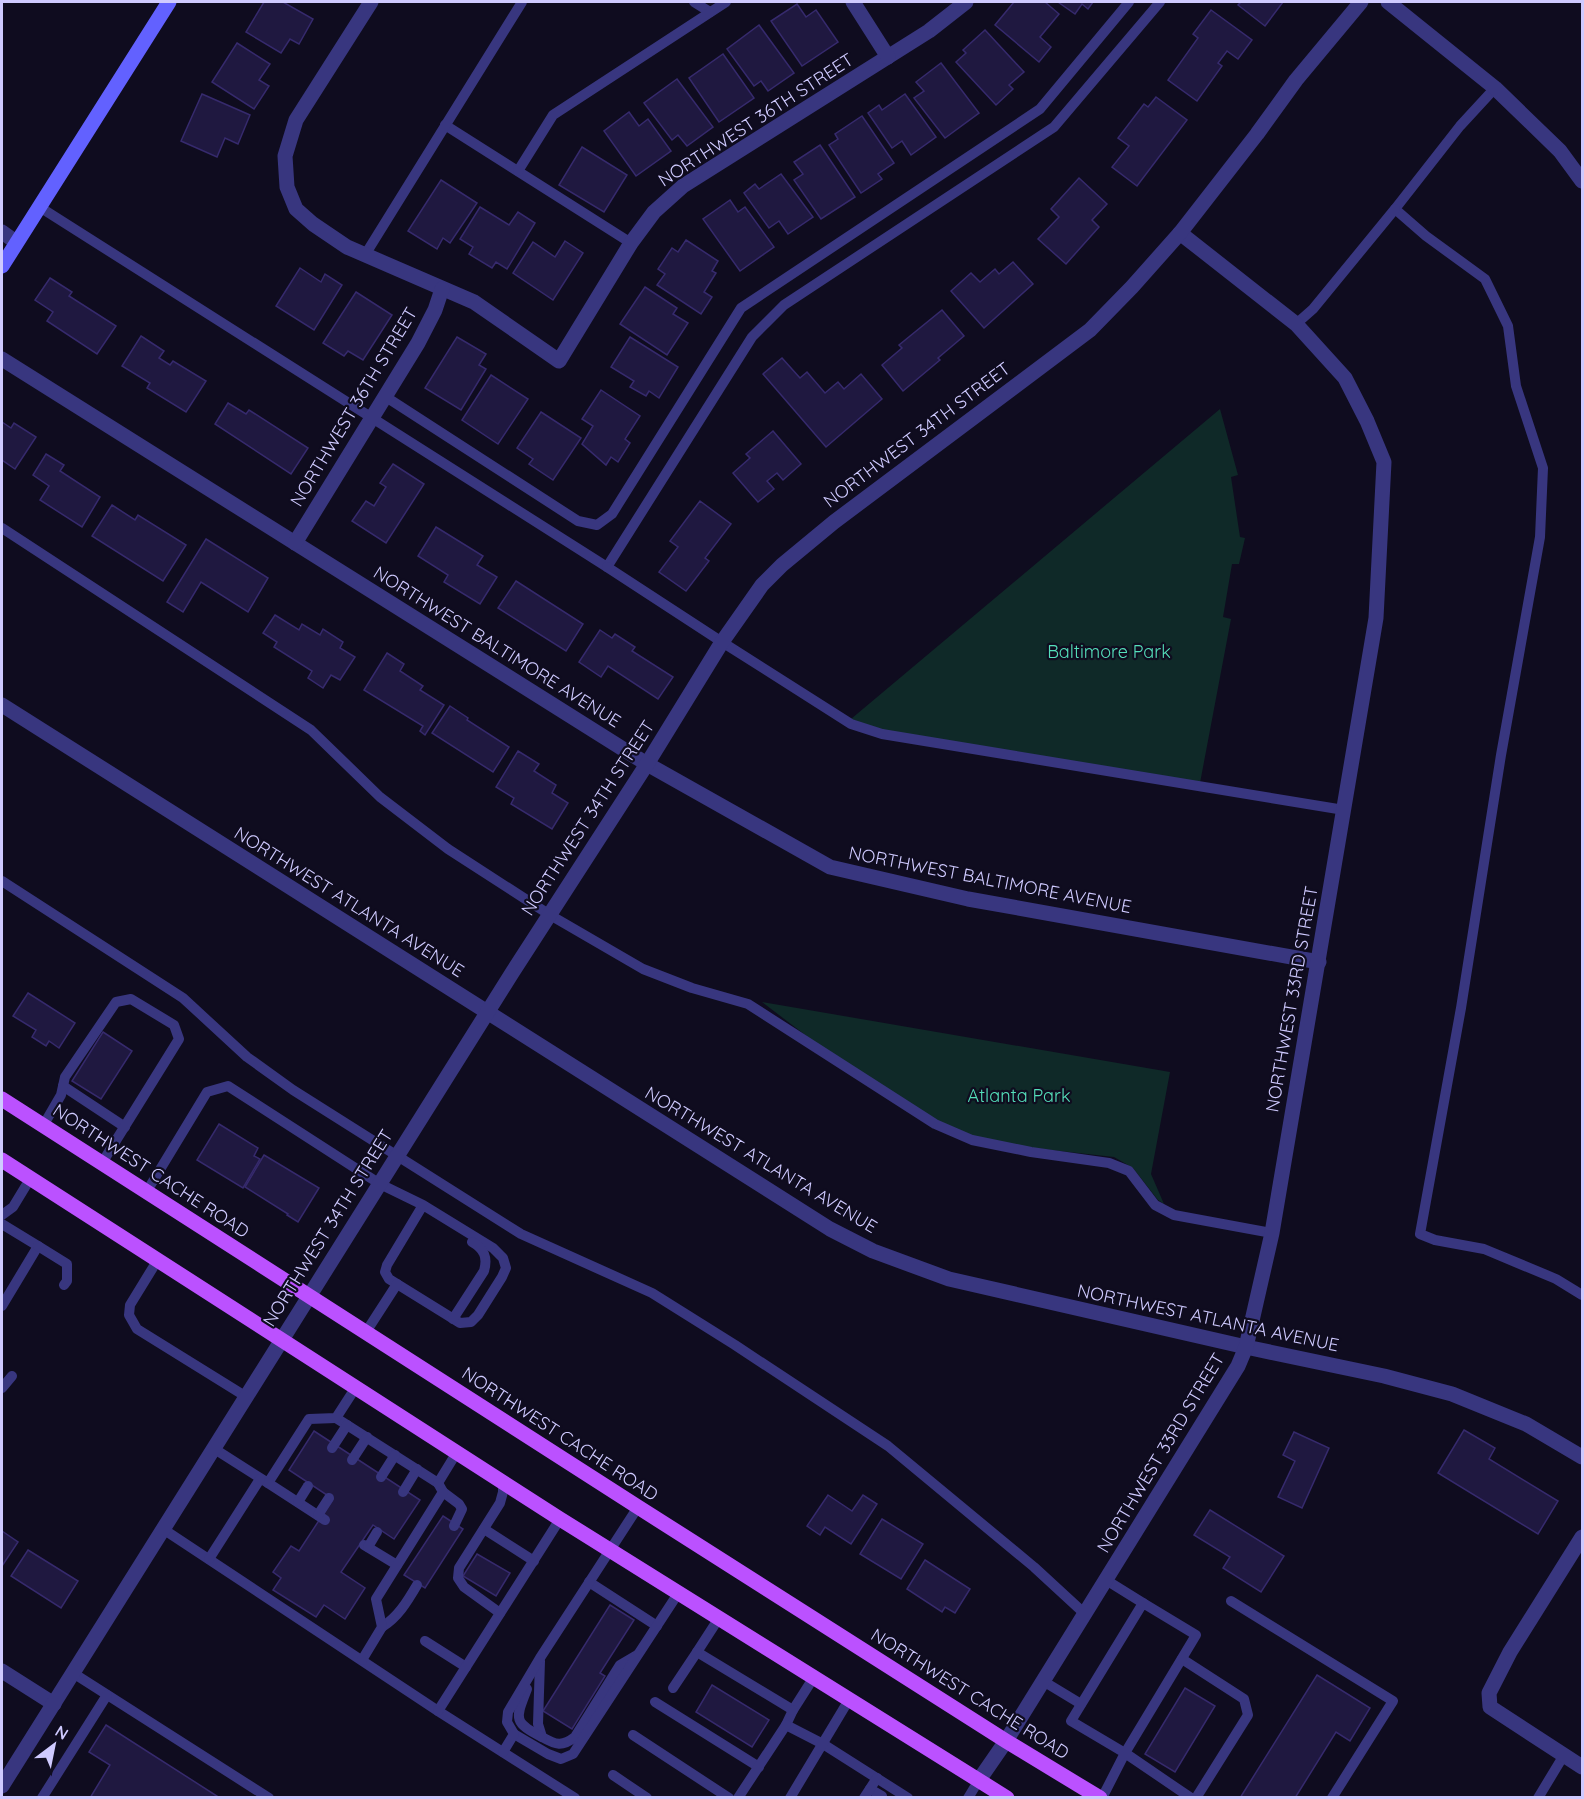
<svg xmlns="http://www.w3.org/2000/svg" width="1584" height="1799" font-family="Quicksand,sans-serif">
<rect width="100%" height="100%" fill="#0f0c1f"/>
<!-- green -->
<g fill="#0f2928">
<polygon points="1220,409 1238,475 1231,477 1240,537 1245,538 1239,564 1232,564 1223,617 1231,619 1200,783 884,731 851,719"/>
<polygon points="762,1002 1170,1072 1151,1174 1164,1204 1158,1200 1133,1168 1114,1157 1033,1148 973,1137 937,1123 821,1047"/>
</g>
<!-- building -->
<g fill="#1f1840" stroke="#362a6d" stroke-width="1.5">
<polygon points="264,2 283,2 313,19 299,44 290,39 281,53 246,32"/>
<polygon points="1014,2 1045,2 1059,14 1040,37 1051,47 1039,62 995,25"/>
<polygon points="1058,2 1093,2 1088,9 1082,4 1075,14"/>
<polygon points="1241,2 1283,2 1265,26 1238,5"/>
<polygon points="797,4 806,17 816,10 838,42 802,66 771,21"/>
<polygon points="1211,10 1252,40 1238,59 1227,51 1218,63 1222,66 1197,101 1168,80 1198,38 1193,34"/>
<polygon points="759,25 794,73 768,91 761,81 754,86 727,49"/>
<polygon points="985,30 1024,72 1009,85 1013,89 996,105 956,62 966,53 963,50"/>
<polygon points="237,43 270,64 259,80 269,86 254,109 212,82"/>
<polygon points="723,54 754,98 719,122 689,78"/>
<polygon points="941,63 979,113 945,138 914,98 924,91 916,82"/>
<polygon points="677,79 713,127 687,146 678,135 672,140 644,103"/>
<polygon points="202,94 250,115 238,144 225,138 217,157 181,141"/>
<polygon points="905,94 936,137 911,155 902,141 892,148 868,113 879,105 882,110"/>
<polygon points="1156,97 1187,120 1137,186 1112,167 1129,146 1118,138 1144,104 1148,107"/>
<polygon points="629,112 639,126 648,119 671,151 636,176 604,131"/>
<polygon points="862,116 894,163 878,174 882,179 861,193 829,145 838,139 835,134"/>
<polygon points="820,145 855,197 821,219 794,180 803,174 794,162"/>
<polygon points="582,147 627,175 604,212 559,185"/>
<polygon points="781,174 813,217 788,234 779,221 769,228 744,193 755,184 759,189"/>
<polygon points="1079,178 1107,204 1092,220 1099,227 1066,264 1038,239 1059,217 1051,209"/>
<polygon points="441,180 477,203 450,243 443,238 437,249 408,231"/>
<polygon points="730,200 738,212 745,207 774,247 740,271 703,219"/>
<polygon points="480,207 509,225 518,212 535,223 507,269 496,262 492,268 469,254 473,247 460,239"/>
<polygon points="686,240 718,261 712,271 716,273 704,292 712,297 701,314 657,285 665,274 658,269 672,248 678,252"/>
<polygon points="565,241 583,253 553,300 513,273 533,242 555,257"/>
<polygon points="1013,262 1033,284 984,328 951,291 971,273 980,282 995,269 999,274"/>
<polygon points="300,268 321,282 325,274 342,285 314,330 276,306"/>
<polygon points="50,278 72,292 69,296 116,326 97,354 47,321 53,312 35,300"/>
<polygon points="645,287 677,308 673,314 688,323 667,355 620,324"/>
<polygon points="356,292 392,315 363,360 348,351 344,356 323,343"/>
<polygon points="942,310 964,336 938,358 940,360 903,391 882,365 902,348 899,345"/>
<polygon points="141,336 164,351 159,358 170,365 173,361 206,381 186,412 147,388 150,383 122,366"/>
<polygon points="457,337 486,354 479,365 486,369 461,410 425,388"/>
<polygon points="630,337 678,367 659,398 649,391 646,396 630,387 634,381 611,367"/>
<polygon points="782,358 800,378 807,372 825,393 838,382 844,389 861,374 882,399 826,447 763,374"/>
<polygon points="491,375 528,399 498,444 462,420"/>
<polygon points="601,390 640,416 625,439 630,443 618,462 611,457 606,465 582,444 593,426 582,419"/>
<polygon points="228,403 246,414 249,410 308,448 291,474 215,424"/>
<polygon points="541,412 581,438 553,480 529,464 533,459 517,448"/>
<polygon points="2,422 11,428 14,423 36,437 15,469 2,460"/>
<polygon points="773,431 801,464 783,480 777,473 767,481 774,489 758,502 733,473 750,458 746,454"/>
<polygon points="46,454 64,465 60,471 100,497 82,527 40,500 49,486 33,475"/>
<polygon points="393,464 424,484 386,543 352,521 366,501 374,506 386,487 380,483"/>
<polygon points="700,501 731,524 705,558 709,561 686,591 659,572 678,547 670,541"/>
<polygon points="112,505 135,520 138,515 186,545 163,581 92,536"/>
<polygon points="436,527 483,556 477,565 497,577 480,604 444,582 448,575 418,556"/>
<polygon points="206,539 268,578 248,612 201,582 183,612 167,602"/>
<polygon points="516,581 583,624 566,651 498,608"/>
<polygon points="275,615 299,630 302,624 320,635 323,629 343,642 340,648 355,657 340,680 331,675 323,688 308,678 312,671 274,647 277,642 263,633"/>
<polygon points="600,630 612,638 615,634 635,647 632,651 673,677 658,699 608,666 601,677 579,662"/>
<polygon points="387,653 404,664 400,671 423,686 420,690 444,705 425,735 420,731 423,726 364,690"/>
<polygon points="450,706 468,718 467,720 509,747 493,772 432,733"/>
<polygon points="518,751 539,764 534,771 556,785 552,793 568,803 552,829 511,804 514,798 496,787"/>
<polygon points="28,993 75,1023 59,1048 49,1041 46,1046 32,1037 36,1030 13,1016"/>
<polygon points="103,1032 132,1051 101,1099 72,1081"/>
<polygon points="219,1124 258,1148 254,1156 260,1159 243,1188 197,1160"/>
<polygon points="264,1155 319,1188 298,1222 287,1215 288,1214 245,1187"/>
<polygon points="1464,1430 1495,1448 1489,1459 1558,1501 1538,1534 1438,1473"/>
<polygon points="314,1431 420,1500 394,1539 373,1525 341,1572 365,1588 345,1619 324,1605 316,1617 273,1590 281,1578 273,1572 291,1546 299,1551 333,1499 289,1470"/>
<polygon points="1294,1432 1329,1448 1302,1508 1278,1497 1295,1461 1283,1455"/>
<polygon points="828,1495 852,1511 863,1495 877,1504 851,1544 825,1527 820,1535 807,1526"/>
<polygon points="1210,1510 1284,1556 1261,1592 1223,1568 1230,1557 1194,1535"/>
<polygon points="443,1516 463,1529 425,1588 404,1575"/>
<polygon points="882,1519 923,1544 901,1579 860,1554"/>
<polygon points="2,1531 18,1542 2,1566"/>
<polygon points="28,1550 78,1581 61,1608 11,1576"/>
<polygon points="477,1554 510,1573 496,1596 463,1576"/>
<polygon points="925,1560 970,1589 955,1613 945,1607 942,1612 907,1589"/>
<polygon points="610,1605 634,1620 600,1673 605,1676 572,1729 543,1711"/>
<polygon points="1317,1675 1370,1708 1350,1741 1336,1732 1295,1798 1240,1798"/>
<polygon points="712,1685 769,1720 752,1747 696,1712"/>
<polygon points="1185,1688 1215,1706 1175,1772 1145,1754"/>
<polygon points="106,1725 220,1798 90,1798 110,1765 89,1752"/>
</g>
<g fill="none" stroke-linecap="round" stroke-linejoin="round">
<!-- service -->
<g stroke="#38367f" stroke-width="10">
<polyline points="694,2 710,12"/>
<polyline points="1495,88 1460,126 1395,209 1426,236 1485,279 1508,326 1516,386 1543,468 1540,537 1501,755 1461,1008 1420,1234 1435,1240 1484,1249 1556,1279 1582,1295"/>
<polyline points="445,125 631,243"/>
<polyline points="518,171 553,115 726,2"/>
<polyline points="38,206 607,567 752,337 784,305 1054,127 1160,2"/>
<polyline points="365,255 522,2"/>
<polyline points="1296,324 1313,309 1395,209"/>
<polyline points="386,397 578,521 597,525 612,514 741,308 1040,109 1129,2"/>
<polyline points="2,528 311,730 380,797 448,849 550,915 643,969 692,988 748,1004 935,1124 972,1140 1031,1152 1109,1163 1129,1171 1155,1205 1174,1215 1272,1233"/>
<polyline points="607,567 722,642 851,724 882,734 1344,810"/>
<polyline points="2,881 183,998 247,1057 293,1090 521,1234 652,1293 735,1345 888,1446 1034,1567 1085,1614"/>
<polyline points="63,1086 125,1127"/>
<polyline points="43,1126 61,1095 65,1077 116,1002 131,999 174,1025 179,1039 102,1163"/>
<polyline points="147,1191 207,1092 228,1086 380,1184 423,1205 493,1248 503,1258 506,1268 502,1277 478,1315 471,1322 460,1323 389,1279 385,1272 387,1265 423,1205"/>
<polyline points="2,1215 13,1207 30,1179"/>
<polyline points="2,1224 38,1246 2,1306"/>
<polyline points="38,1246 67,1264 67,1281 64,1285"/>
<polyline points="157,1261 130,1305 129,1315 137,1329 245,1396"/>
<path d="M 453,1319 L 484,1271 C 488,1257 484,1249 472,1242"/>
<polyline points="366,1332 397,1284"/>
<polyline points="2,1388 12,1376"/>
<polyline points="336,1418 438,1483 457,1452"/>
<polyline points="213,1448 268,1483 309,1419 336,1418 356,1387"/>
<polyline points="332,1448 347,1425"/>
<polyline points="352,1460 367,1437"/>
<polyline points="381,1477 395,1455"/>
<polyline points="268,1483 325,1520"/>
<polyline points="403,1492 417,1469"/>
<polyline points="443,1492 459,1504 462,1509 454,1526"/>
<polyline points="298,1502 308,1486"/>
<polyline points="318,1515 329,1498"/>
<polyline points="163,1529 438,1711 575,1798"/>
<polyline points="484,1529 534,1561"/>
<polyline points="364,1545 397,1565"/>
<polyline points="368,1547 377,1532"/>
<polyline points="209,1559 260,1479"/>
<polyline points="1106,1580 1143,1603"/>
<polyline points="589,1582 657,1626"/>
<polyline points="1231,1601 1393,1701 1332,1798"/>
<polyline points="500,1613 464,1587 458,1578 459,1568 500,1503 503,1492 503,1481"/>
<polyline points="719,1618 697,1652 793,1710 814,1677"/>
<path d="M 382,1627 C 398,1617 407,1602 417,1585"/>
<polyline points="425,1641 466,1667"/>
<polyline points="1182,1659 1244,1699 1248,1715 1196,1798"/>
<polyline points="362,1660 382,1627 376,1599 443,1492 438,1483"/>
<path d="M 540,1661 L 538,1724 L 542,1737 C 556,1745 562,1747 575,1737 L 620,1665 L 637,1655"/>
<polyline points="73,1673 269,1798"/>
<polyline points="1043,1681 1081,1704"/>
<polyline points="673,1688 697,1652"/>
<path d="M 527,1689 C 516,1718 512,1722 542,1737"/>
<polyline points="655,1702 759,1767"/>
<polyline points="793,1710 786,1725 823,1744 908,1798"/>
<polyline points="438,1711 560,1519"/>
<polyline points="514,1734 548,1754 561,1759 573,1754 679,1592"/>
<polyline points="633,1735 729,1798"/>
<polyline points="503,1752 514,1734 507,1722 508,1712 540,1658 638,1507"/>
<polyline points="613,1775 647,1798"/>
<polyline points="870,1789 882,1796"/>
<polyline points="42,1798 107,1695"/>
<polyline points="738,1798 786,1725"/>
<polyline points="790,1798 850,1698"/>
<polyline points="864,1798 877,1778"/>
<polyline points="968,1798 979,1780"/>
<polyline points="1102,1798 1125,1753 1196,1635 1143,1603 1071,1721 1125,1753 1191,1798"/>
<polyline points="1538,1798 1564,1755"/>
</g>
<!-- minor -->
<g stroke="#38367f" stroke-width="15">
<polyline points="371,2 296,120 285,156 287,187 296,209 313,224 347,247 474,302 559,361 631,243 654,212 683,186 929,31 966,2"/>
<polyline points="853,2 888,57"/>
<polyline points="1388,2 1495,88 1560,151 1582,181"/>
<polyline points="2,232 16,242"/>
<polyline points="2,359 647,764 830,867 968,899 1319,962"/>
<polyline points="295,543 418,343 435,310 442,289"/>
<polyline points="2,705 830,1229 873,1251 949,1279 1246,1347 1384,1376 1452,1394 1526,1424 1582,1457"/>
<polyline points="1582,1537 1510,1652 1489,1693 1490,1707 1582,1767"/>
<polyline points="2,1671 54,1704"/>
<polyline points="979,1780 1006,1741 1238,1366 1246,1347 1272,1233 1376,618 1384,462 1367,421 1345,378 1296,324 1180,233"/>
<polyline points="2,1786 512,973 647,764 722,642 762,585 782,565 834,522 1090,330 1132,287 1180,233 1257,134 1296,80 1361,2"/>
</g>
<!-- secondary -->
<polyline stroke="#6261ff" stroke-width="15" points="2,266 169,2"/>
<!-- primary -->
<g stroke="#bb51ff" stroke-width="15">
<polyline points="2,1099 638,1507 1006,1741 1100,1798"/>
<polyline points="2,1160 560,1519 1007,1798"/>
</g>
</g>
<g text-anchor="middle" stroke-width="4.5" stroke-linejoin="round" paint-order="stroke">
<!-- street labels -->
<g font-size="18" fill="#cfcaff" stroke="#0f0c1f">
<text transform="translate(756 120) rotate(-33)" y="6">NORTHWEST 36TH STREET</text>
<text transform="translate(354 407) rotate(-59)" y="6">NORTHWEST 36TH STREET</text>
<text transform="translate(917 435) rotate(-37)" y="6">NORTHWEST 34TH STREET</text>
<text transform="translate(497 647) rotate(32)" y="6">NORTHWEST BALTIMORE AVENUE</text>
<text transform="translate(588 818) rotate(-57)" y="6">NORTHWEST 34TH STREET</text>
<text transform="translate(990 880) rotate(11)" y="6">NORTHWEST BALTIMORE AVENUE</text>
<text transform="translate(349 902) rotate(32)" y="6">NORTHWEST ATLANTA AVENUE</text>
<text transform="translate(1292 999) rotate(-80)" y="6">NORTHWEST 33RD STREET</text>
<text transform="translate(761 1160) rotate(31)" y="6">NORTHWEST ATLANTA AVENUE</text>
<text transform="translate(151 1171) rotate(33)" y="6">NORTHWEST CACHE ROAD</text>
<text transform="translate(328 1228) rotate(-58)" y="6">NORTHWEST 34TH STREET</text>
<text transform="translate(1208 1318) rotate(12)" y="6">NORTHWEST ATLANTA AVENUE</text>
<text transform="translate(560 1434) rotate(33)" y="6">NORTHWEST CACHE ROAD</text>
<text transform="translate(1161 1453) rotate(-59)" y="6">NORTHWEST 33RD STREET</text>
<text transform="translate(970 1694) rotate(32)" y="6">NORTHWEST CACHE ROAD</text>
</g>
<!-- park labels -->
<g font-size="18" fill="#55e0bb" stroke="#0f0c1f">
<text x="1109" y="658">Baltimore Park</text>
<text x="1019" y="1102">Atlanta Park</text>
</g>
</g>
<!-- border -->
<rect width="1584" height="1799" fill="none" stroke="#cfcaff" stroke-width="6"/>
<!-- north arrow -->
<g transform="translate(54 1745) rotate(32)" stroke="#0f0c1f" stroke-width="4.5" paint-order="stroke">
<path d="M0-4.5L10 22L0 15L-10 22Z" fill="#cfcaff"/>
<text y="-9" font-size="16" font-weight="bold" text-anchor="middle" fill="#cfcaff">N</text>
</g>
</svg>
